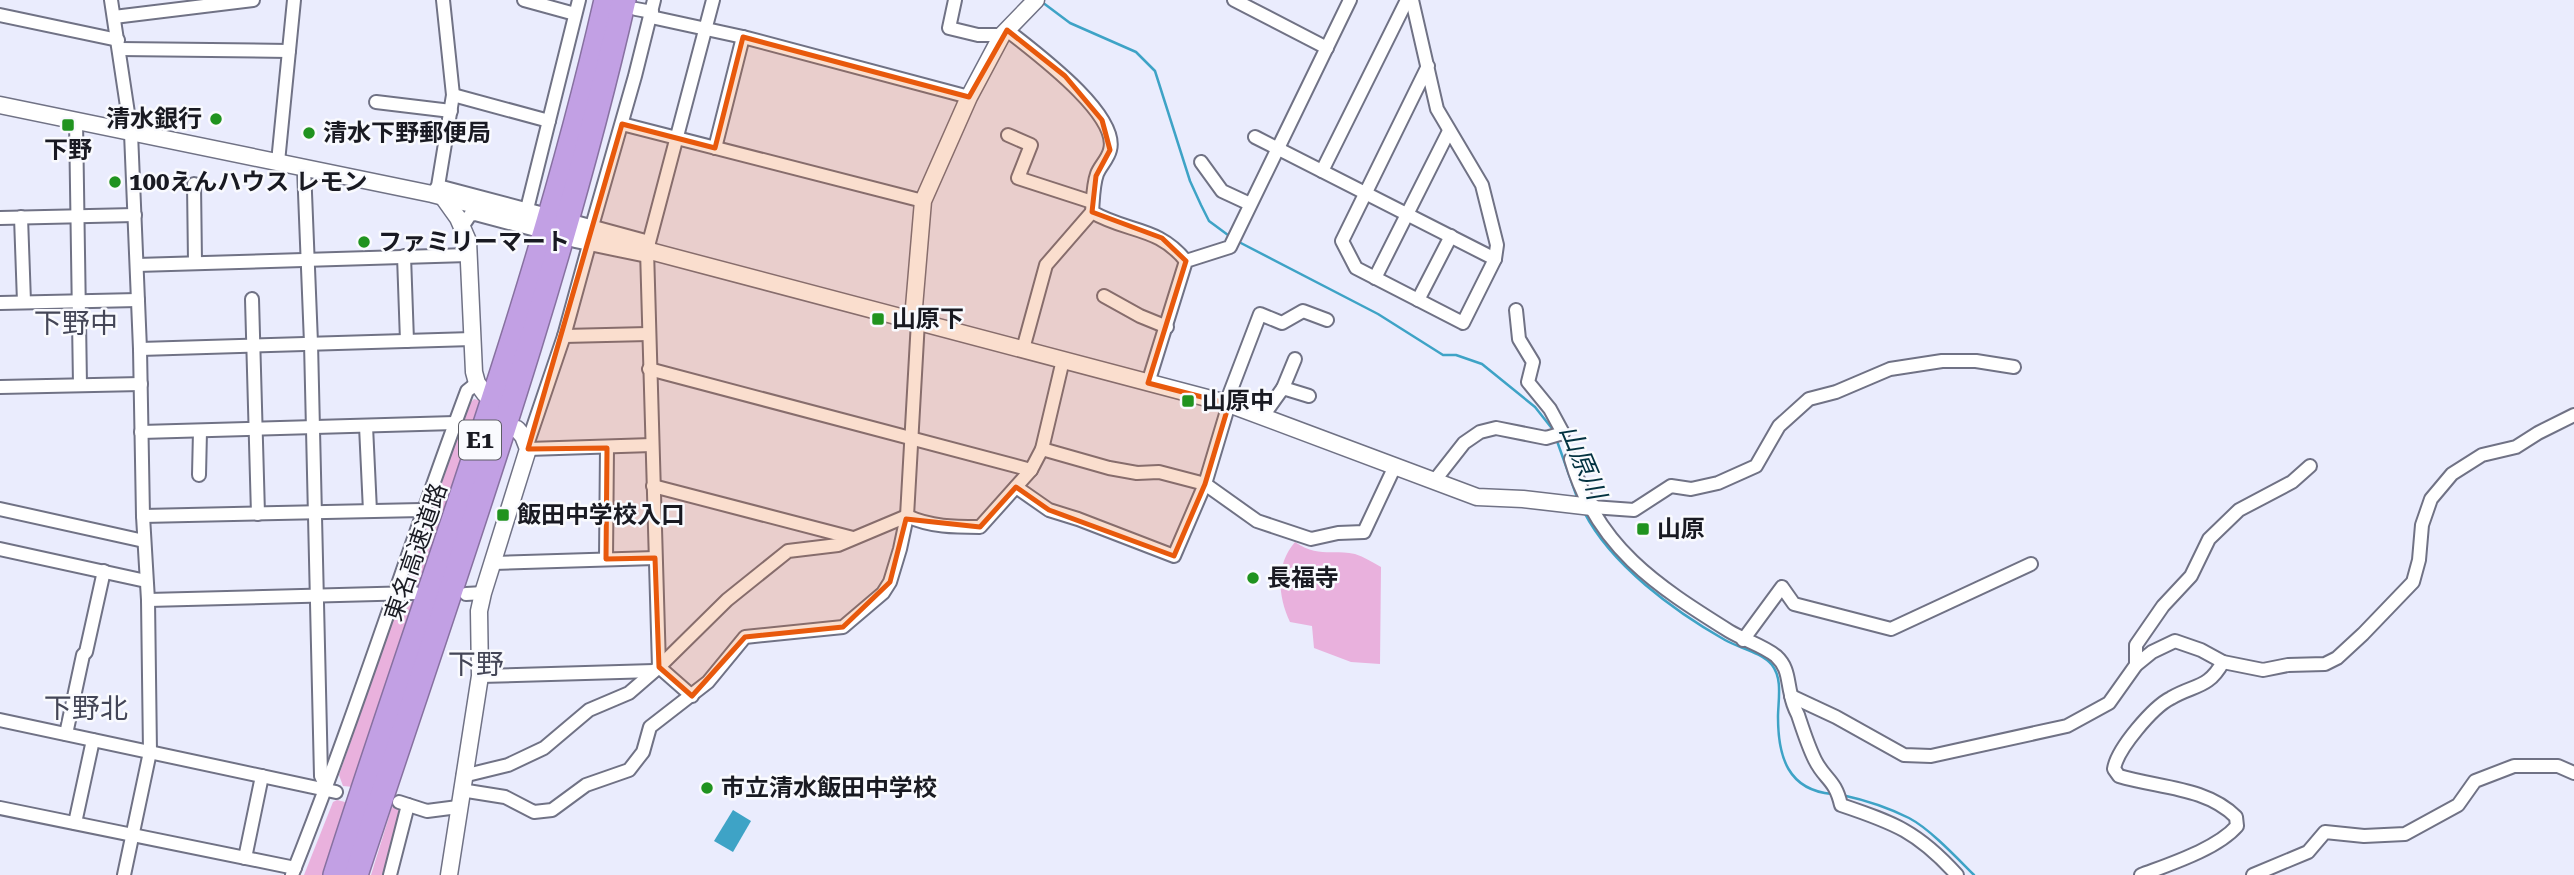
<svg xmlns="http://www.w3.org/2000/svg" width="2574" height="875" font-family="'Roboto Serif','Noto Sans JP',serif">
<rect width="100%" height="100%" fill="#eaecfd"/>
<!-- green -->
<g fill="#e9b1dd">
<polygon points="474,399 482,401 420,589 411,589 407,583 469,404"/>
<path d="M 1295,542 C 1318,558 1331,549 1355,554 C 1364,557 1372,562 1381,567 L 1380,664 L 1351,662 L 1314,648 L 1312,626 L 1290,622 C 1278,596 1275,565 1295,542 Z"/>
<polygon points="415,601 353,787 343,786 339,775 398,606"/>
<polygon points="337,800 349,803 323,875 304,875 333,802"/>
<polygon points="392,807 398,809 400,816 384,875 371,875"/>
</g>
<!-- water -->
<polygon fill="#3ea3c6" points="733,810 751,821 733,852 714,841"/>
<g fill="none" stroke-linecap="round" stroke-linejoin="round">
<!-- stream -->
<g stroke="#3ea3c6" stroke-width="2.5">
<polyline points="1042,2 1070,23 1136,52 1155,71 1190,181 1201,205 1209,221 1232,238"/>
<polyline points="1237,241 1378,314 1443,355 1456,355 1482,364 1535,407 1554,431"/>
<polyline points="1557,441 1578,500"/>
<path d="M 1584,512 C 1611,565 1674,611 1725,640 C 1739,648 1761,652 1772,665 C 1783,679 1778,701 1778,717 C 1778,757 1788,790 1832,794"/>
<path d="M 1842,795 C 1865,800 1887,807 1909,818 C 1930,829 1957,858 1974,875"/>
</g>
<defs>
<g id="minor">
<polyline points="111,0 131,133 140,349 143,516 148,600 150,752 124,875"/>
<polyline points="524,0 575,14"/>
<polyline points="955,0 949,28 978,35 1002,35"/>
<polyline points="1234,0 1327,48"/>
<polyline points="1412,0 1437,109 1482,185 1497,245 1495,259 1463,323 1356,268 1342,241 1428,66"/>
<polyline points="636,9 652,12"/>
<polyline points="0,15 118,40"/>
<polyline points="114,17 253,0"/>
<polyline points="651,17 743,37 969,97"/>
<path d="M 1007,30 C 1032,50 1120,114 1110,150 C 1108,159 1100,166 1097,174 C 1093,185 1093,200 1092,212 C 1128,233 1158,226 1186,261"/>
<polyline points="119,49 289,51"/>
<polyline points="453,95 549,121"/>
<polyline points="376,102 451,111"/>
<polyline points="76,120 80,385"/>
<polyline points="622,124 923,201"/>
<polyline points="1008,135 1031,145 1018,178 1092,202"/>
<polyline points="1255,137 1495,259"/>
<polyline points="715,148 743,37"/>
<polyline points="278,162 294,0"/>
<polyline points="1201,162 1222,191 1250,204"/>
<polyline points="304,168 311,343 321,776 327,789"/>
<polyline points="1322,171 1407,0"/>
<polyline points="194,184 195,262"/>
<polyline points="438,186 540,213"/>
<polyline points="432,194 438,186 453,95 443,0"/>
<polyline points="527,209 579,0"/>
<polyline points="21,217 24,302"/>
<polyline points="0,218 135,215"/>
<polyline points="579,223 649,242"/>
<polyline points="592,226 635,76 654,0"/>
<polyline points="462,227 470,215 475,214 536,230"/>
<polyline points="575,241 647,256"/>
<polyline points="404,256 407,341"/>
<polyline points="137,265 468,255"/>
<polyline points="1375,278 1449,131"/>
<polyline points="1104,296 1140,316 1167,327"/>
<polyline points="252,299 258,514"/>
<polyline points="1418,300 1451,236"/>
<polyline points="0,303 138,300"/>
<polyline points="564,336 648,334"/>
<polyline points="140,349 472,339"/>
<polyline points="1023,349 1046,265 1092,212"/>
<polyline points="649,369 1031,470"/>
<polyline points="1148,383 1186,261 1230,247 1350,0"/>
<polyline points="0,387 141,384"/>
<polyline points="1283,388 1295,359"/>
<polyline points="1226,403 1260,314 1282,323 1303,311 1327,320"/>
<polyline points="1263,416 1283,388 1309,396"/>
<polyline points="366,426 370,511"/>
<polyline points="141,432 455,423"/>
<polyline points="527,445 564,336 589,245"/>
<polyline points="528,449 652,445"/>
<polyline points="1042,449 1109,468 1137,473 1159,472 1205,484 1257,521 1311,539 1338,533 1364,532 1395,466"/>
<path d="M 1571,459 C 1596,547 1657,586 1729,631 C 1744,640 1764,646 1776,656 C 1789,668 1787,680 1791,695 C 1792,702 1795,709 1798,715 C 1803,730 1808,746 1815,760 C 1825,780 1835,779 1841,805 C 1895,823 1918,832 1957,875"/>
<polyline points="199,475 200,431"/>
<polyline points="1435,480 1464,443 1480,432 1496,428 1546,438 1563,433 1550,409 1528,382 1533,362 1519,339 1516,310"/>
<polyline points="653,486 853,538"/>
<polyline points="1016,487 1049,510 1078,519 1174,556 1205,484 1229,404"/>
<polyline points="1592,507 1634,510 1671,486 1691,489 1718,483 1756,466 1779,426 1809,399 1836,392 1890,369 1942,361 1976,361 2014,367"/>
<polyline points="0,509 144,541"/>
<polyline points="143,516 422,510"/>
<polyline points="0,549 146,581"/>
<polyline points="606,559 607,448"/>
<polyline points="494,563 655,558"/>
<polyline points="466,594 483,593"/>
<polyline points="148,600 415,593"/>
<polyline points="1743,640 1782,587 1794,604 1891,629 2031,564"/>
<polyline points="2136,665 2136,645 2163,606 2191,576 2209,539 2239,510 2292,482 2310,466"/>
<polyline points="480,676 654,671"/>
<polyline points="692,696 659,667 647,250 713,0"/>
<polyline points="1791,696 1836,717 1904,755 1931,756 2067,726 2109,703 2136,665 2152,652 2175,641 2201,650 2223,662 2263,670 2288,665 2325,664 2337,658 2363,634 2413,582 2419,560 2422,525 2431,499 2452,474 2482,455 2516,447 2538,433 2574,415"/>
<polyline points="0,720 336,792"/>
<polyline points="66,734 83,655 86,652 104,571"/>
<path d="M 463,776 L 508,765 L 544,748 L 589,710 L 629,693 L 659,667 L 727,600 L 788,551 L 838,545 L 907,516 C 931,527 954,527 980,527 L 1031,470 L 1042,449 L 1063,360"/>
<polyline points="461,790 505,797 534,812 552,810 586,785 629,770 643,752 650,727 708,682 745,637 843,627 883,593 890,582 900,549 907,516 918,321"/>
<polyline points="399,802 427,811 458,807"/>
<polyline points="0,808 295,868"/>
<polyline points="75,823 93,740"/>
<polyline points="245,858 262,776"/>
<path d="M 292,875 C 356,715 407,551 467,391 L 477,383"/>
<polyline points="390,875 408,805"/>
<path d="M 2141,875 C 2170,864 2217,849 2237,826 L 2236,817 C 2206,787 2159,788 2119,776 L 2114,769 C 2117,749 2153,707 2171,698 C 2195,684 2208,689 2223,662"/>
<polyline points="2253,875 2308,852 2325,832 2364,836 2405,834 2458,805 2475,781 2514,766 2558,766 2574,773"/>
</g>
<g id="tertiary">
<polyline points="0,105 432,194 538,221"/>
<polyline points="443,197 458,218 468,241 474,372 477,383 485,394"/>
<polyline points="578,232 1226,403 1477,497 1523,499 1592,507"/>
<polyline points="913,319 923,201 969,97 1002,35 1036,0"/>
<polyline points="449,875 480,676 479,611 483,593 528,449 523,436 517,429"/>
</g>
<g id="motorway">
<path d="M 335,875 C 428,584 538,298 606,0"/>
<path d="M 356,875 C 451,585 556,297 624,0"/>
</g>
</defs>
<!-- minor casing -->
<use href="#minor" stroke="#707285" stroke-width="16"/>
<!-- tertiary casing -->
<use href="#tertiary" stroke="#707285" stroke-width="19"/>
<!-- motorway casing -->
<use href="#motorway" stroke="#8771a0" stroke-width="26"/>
<!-- minor -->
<use href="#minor" stroke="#fff" stroke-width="12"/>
<!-- tertiary -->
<use href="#tertiary" stroke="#fff" stroke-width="16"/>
<!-- motorway -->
<use href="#motorway" stroke="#c2a0e4" stroke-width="23"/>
</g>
<!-- marked area -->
<path fill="#e8590c" fill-opacity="0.2" stroke="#e8590c" stroke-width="5" stroke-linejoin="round" d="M 1007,30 L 1065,76 L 1102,120 L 1110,150 L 1096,176 L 1092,212 L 1162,238 L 1186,261 L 1148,383 L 1229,404 L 1205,484 L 1174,556 L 1049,510 L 1016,487 L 980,527 L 906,519 L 890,582 L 843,627 L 745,637 L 692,696 L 659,667 L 655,558 L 606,559 L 607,448 L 528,449 L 622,124 L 715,148 L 743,37 L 969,97 Z"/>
<!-- markers -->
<g fill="#20931f" stroke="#f9fafe" stroke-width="2.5">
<circle cx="216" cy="119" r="7"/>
<rect x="61" y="118" width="14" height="14" rx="3.5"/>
<circle cx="309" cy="133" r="7"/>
<circle cx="115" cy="182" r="7"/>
<circle cx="364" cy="242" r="7"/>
<rect x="871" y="312" width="14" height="14" rx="3.5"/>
<rect x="1181" y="394" width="14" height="14" rx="3.5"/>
<rect x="496" y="508" width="14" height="14" rx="3.5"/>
<rect x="1636" y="522" width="14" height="14" rx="3.5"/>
<circle cx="1253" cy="578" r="7"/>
<circle cx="707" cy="788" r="7"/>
</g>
<g text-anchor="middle" stroke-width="5" stroke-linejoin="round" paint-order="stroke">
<!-- shield labels -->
<rect fill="#f9fafe" stroke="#5c5d64" stroke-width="2" x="459" y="420.5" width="42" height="39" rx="5"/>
<g font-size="23" font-weight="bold" fill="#191a22">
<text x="480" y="448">E1</text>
</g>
<!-- poi labels -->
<g font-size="24" font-weight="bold" fill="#191a22" stroke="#f9fafe" text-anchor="start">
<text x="202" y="127" text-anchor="end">清水銀行</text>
<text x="323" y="141">清水下野郵便局</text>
<text x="68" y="158" text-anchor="middle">下野</text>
<text x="129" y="190">100えんハウス レモン</text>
<text x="378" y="250">ファミリーマート</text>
<text x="892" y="327">山原下</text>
<text x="1202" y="409">山原中</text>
<text x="517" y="523">飯田中学校入口</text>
<text x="1657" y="537">山原</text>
<text x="1267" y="586">長福寺</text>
<text x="721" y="796">市立清水飯田中学校</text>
</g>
<!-- street labels -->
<g font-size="24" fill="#191a22" stroke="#f9fafe">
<text transform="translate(416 552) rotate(-71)" y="8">東名高速道路</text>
</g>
<!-- water labels -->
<g font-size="26" font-style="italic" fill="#033241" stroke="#f9fafe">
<text transform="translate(1583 462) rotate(67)" y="9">山原川</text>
</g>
<!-- quarter labels -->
<g font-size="28" fill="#444657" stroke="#f9fafe">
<text x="76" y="333">下野中</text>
<text x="476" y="674">下野</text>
<text x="86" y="718">下野北</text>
</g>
</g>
</svg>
